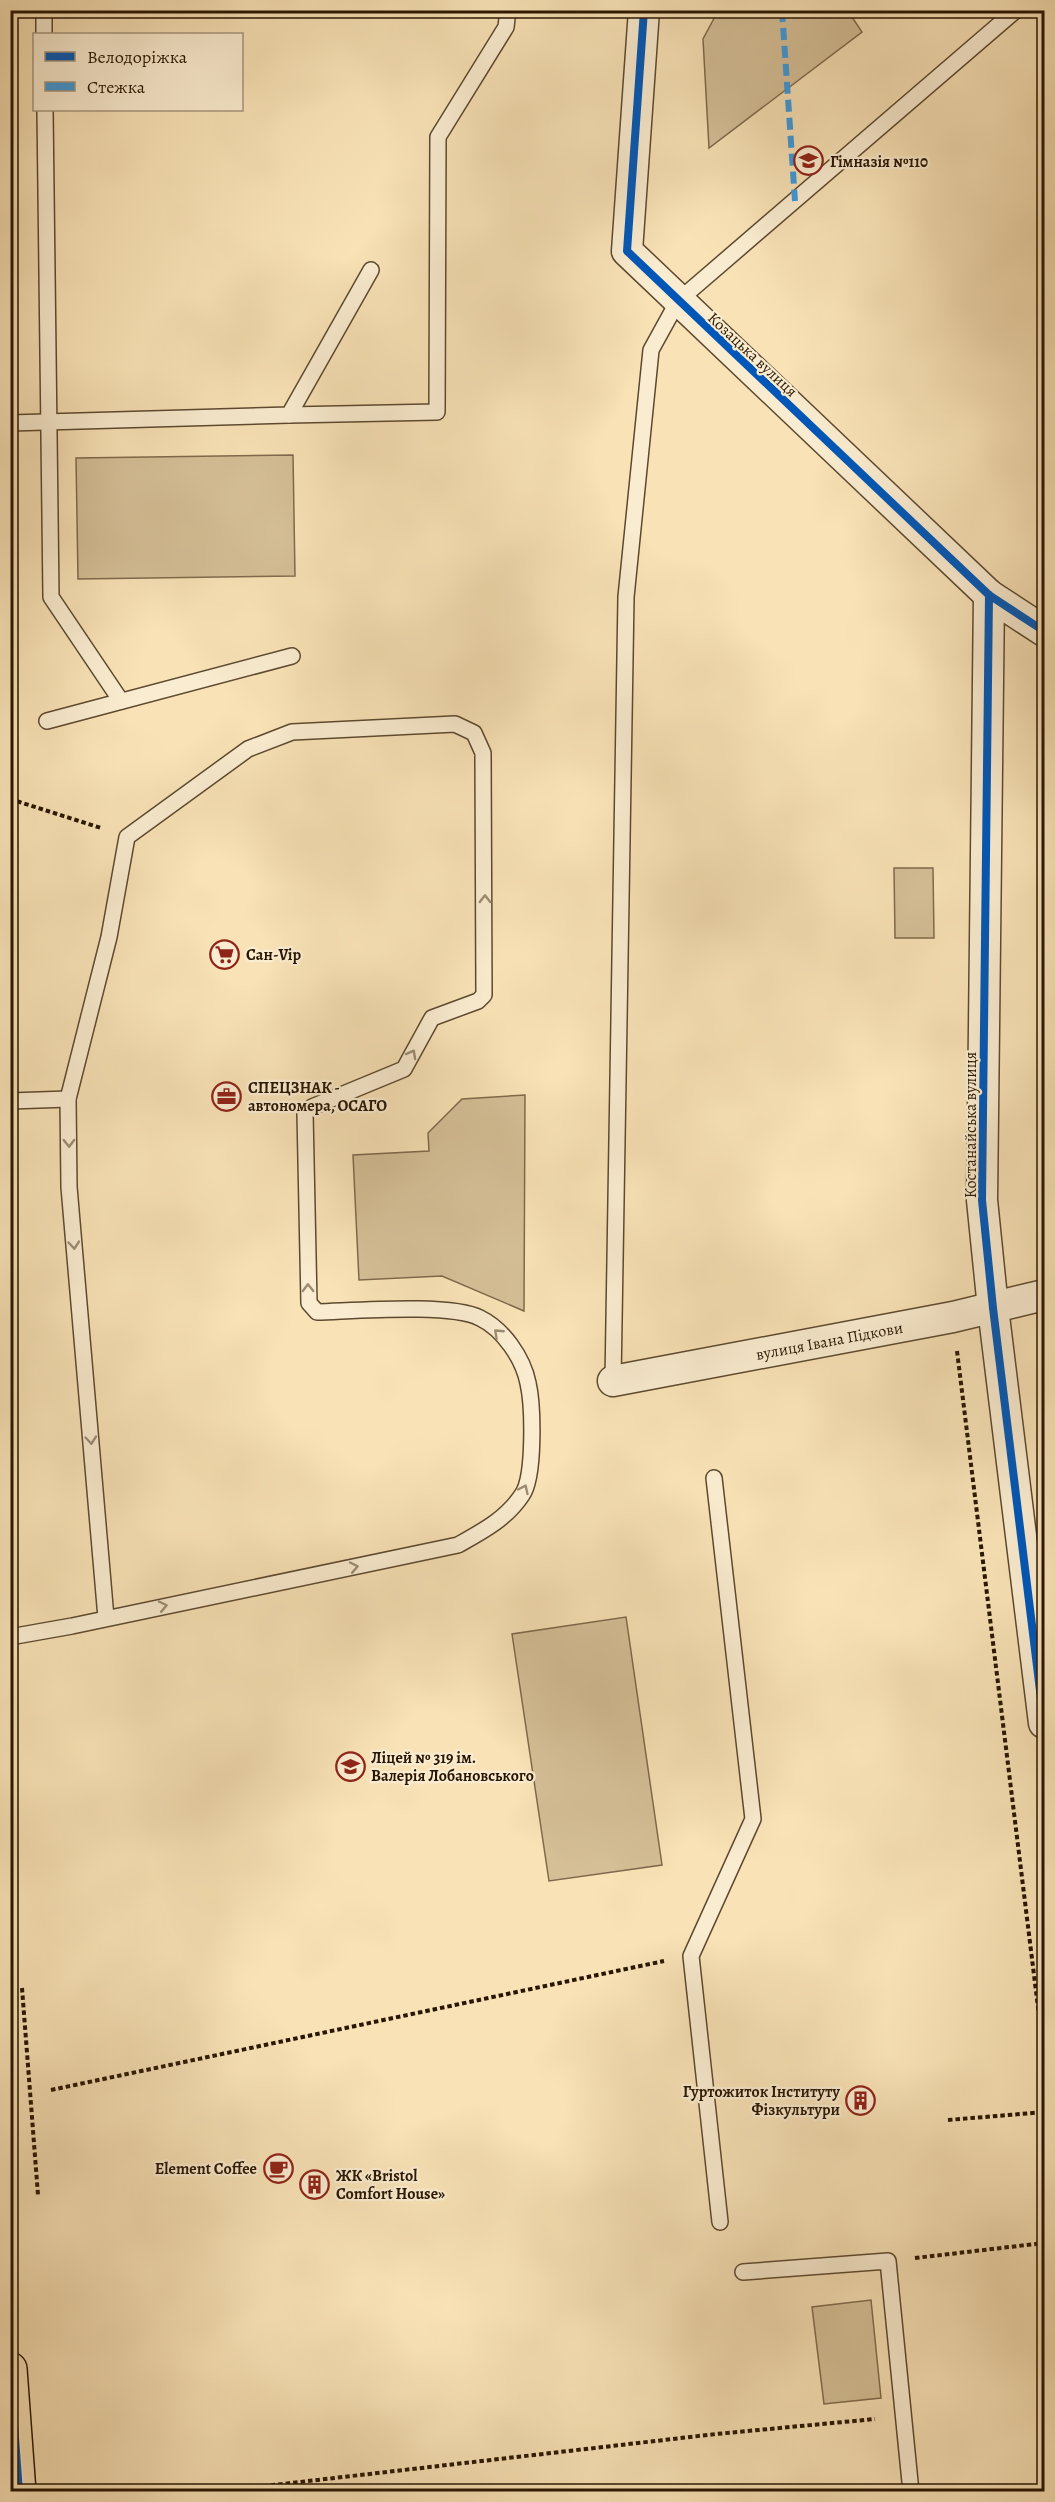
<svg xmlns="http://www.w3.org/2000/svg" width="1055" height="2502" font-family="Alegreya,serif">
<rect width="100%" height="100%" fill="#f8e2b6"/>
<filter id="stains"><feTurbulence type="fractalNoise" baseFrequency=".00333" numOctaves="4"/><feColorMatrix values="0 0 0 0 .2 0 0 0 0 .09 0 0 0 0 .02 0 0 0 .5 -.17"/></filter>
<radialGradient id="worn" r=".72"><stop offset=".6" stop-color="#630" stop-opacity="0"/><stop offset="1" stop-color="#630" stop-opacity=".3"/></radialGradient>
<!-- park -->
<g fill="#d5bf97" stroke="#7f6a4c" stroke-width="1.5">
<polygon points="718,11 848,11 862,32 709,148 703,39"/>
<polygon points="293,455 295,576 78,579 76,458"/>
<polygon points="894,868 933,868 934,938 895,938"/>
<polygon points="525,1095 524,1311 442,1276 359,1280 353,1155 429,1151 428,1133 462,1099"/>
<polygon points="626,1617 662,1865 549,1881 512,1634"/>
<polygon points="871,2300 881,2398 824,2404 812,2307"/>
</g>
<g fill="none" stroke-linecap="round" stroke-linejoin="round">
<defs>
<g id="lane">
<polyline points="44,10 44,34"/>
<polyline points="45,110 51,597 121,701"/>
<polyline points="289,415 437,412 438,137 506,27 508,10"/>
<polyline points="10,423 289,415 371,270"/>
<polyline points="47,721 292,656"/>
<polyline points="10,1101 68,1099"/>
<polyline points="613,1381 626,597 651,350 678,301 1016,10"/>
<polyline points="714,1478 753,1819 691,1956 720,2222"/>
<path d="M 10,1637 L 72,1626 L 458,1545 C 483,1531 506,1519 522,1495 C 535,1477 533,1405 528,1383 C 523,1358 503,1329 480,1318 C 451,1303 354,1311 317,1312 L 309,1303 L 305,1113 L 312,1107 L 404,1069 L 432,1018 L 478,1001 L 484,995 L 483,753 L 474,733 L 455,724 L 292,732 L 248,749 L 127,837 L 109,937 L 68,1099 L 69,1187 L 106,1618"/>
<polyline points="743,2272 888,2261 911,2492"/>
</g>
<g id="street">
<polyline points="644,10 627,251 989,595 1044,631"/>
<polyline points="989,595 982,1200 993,1308 1044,1723"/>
<path id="s1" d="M 613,1381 L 953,1317 L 1044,1295"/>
</g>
<polyline id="primary" points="10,2369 19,2492"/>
</defs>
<!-- lane casing -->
<use href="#lane" stroke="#5d492f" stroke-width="18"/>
<!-- street casing -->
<use href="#street" stroke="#5d492f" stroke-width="33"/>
<!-- primary casing -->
<use href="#primary" stroke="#291602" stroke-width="36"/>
<!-- path -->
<g stroke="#291602" stroke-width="4" stroke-dasharray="4.5 3" stroke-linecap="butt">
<polyline points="10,799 101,828"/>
<polyline points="957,1351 1044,2056"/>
<polyline points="22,1988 38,2195"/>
<polyline points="51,2090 664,1961"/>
<polyline points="948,2120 1044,2112"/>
<polyline points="915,2258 1044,2243"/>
<polyline points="61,2486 239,2489 716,2434 875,2419"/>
</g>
<!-- lane -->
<use href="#lane" stroke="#faecd0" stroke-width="15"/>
<!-- street -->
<use href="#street" stroke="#faecd0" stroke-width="30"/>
<!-- primary -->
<use href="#primary" stroke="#f8e2b6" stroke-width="33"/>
<!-- quiet -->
<polyline stroke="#3d9add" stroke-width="6" stroke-dasharray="12 6" stroke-linecap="butt" points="782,10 795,201"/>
<defs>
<g id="cycleway">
<polyline points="644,10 627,251 989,595 1044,631"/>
<polyline points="989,595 982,1200 993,1308 1044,1723"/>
<polyline points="10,2369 19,2492"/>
</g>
</defs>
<!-- cycleway casing -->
<use href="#cycleway" stroke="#faecd0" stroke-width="11"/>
<!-- cycleway -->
<use href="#cycleway" stroke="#0057b8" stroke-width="8"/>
</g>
<!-- one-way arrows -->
<defs><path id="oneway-chevron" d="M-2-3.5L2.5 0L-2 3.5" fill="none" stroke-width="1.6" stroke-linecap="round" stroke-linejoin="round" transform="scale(1.5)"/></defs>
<g stroke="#9c8c73">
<use href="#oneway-chevron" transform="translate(485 899) rotate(-90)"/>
<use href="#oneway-chevron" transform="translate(412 1054) rotate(-61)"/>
<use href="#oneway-chevron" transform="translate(69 1143) rotate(89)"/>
<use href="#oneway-chevron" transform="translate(74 1245) rotate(85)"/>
<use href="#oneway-chevron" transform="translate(308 1288) rotate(-91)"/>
<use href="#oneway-chevron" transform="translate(498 1333) rotate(-137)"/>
<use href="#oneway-chevron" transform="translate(91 1440) rotate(85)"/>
<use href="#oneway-chevron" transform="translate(524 1489) rotate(-65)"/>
<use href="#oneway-chevron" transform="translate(354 1567) rotate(-12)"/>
<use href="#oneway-chevron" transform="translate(163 1606) rotate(-12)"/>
</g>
<!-- icons -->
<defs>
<symbol id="school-ring" viewBox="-11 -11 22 22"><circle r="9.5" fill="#faecd0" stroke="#8f2418" stroke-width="1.5"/><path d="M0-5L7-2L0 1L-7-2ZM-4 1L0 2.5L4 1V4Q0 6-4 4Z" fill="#8f2418"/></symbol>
<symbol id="supermarket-ring" viewBox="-11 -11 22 22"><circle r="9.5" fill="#faecd0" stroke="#8f2418" stroke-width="1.5"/><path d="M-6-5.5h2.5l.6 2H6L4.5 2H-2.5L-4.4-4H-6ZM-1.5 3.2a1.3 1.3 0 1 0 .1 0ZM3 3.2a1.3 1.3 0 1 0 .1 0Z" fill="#8f2418"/></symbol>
<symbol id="office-ring" viewBox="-11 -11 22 22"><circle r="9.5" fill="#faecd0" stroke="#8f2418" stroke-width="1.5"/><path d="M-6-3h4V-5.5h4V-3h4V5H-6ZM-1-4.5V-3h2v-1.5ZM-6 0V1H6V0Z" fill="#8f2418"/></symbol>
<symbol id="building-ring" viewBox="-11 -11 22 22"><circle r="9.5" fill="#faecd0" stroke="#8f2418" stroke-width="1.5"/><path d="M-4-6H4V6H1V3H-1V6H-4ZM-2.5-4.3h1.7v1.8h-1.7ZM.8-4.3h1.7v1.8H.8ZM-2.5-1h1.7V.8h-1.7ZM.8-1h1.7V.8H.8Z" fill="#8f2418"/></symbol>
<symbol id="cafe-ring" viewBox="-11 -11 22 22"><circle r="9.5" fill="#faecd0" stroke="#8f2418" stroke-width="1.5"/><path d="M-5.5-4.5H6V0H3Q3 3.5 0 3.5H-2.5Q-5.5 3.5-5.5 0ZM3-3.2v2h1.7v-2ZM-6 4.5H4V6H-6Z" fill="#8f2418"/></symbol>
</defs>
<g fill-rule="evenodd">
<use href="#school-ring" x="792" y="144" width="33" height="33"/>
<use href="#supermarket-ring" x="208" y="938" width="33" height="33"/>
<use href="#office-ring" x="210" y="1080" width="33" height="33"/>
<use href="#school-ring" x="334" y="1750" width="33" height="33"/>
<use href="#building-ring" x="844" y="2084" width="33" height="33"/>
<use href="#cafe-ring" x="262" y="2152" width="33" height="33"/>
<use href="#building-ring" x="298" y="2168" width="33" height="33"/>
</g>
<g text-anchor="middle" stroke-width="4.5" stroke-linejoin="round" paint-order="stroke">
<!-- poi labels -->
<g font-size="16" font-weight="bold" fill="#291602" stroke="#faecd0" text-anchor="start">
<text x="830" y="167">Гімназія №110</text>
<text x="246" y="960">Сан-Vip</text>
<text x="248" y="1093">СПЕЦЗНАК -<tspan x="248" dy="18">автономера, ОСАГО</tspan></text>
<text x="371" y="1763">Ліцей № 319 ім.<tspan x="371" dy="18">Валерія Лобановського</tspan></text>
<text x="840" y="2097" text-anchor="end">Гуртожиток Інституту<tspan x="840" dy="18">Фізкультури</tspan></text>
<text x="257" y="2174" text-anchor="end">Element Coffee</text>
<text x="336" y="2181">ЖК «Bristol<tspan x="336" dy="18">Comfort House»</tspan></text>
</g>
<!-- street labels -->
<g font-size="16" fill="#291602" stroke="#faecd0">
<text transform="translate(753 354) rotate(43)" y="6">Козацька вулиця</text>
<text transform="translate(970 1125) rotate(-90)" y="6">Костанайська вулиця</text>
<text dy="6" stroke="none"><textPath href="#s1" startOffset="220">вулиця Івана Підкови</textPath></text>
</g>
</g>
<!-- margin -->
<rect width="1055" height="2502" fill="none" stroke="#f8e2b6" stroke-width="36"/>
<rect x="12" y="12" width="1031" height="2478" fill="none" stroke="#291602" stroke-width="3"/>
<rect x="18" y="18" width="1019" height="2466" fill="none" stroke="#291602" stroke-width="1.5"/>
<!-- legend -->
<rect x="33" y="33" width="210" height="78" fill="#faecd0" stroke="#a6967e" stroke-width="1.5"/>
<rect x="45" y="52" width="30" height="9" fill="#0057b8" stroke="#a6967e" stroke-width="1.5"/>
<text x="87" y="63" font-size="18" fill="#291602">Велодоріжка</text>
<rect x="45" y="82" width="30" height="9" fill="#3d9add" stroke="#a6967e" stroke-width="1.5"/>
<text x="87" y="93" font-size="18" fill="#291602">Стежка</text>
<rect width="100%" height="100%" filter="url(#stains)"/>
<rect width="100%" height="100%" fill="url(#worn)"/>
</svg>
